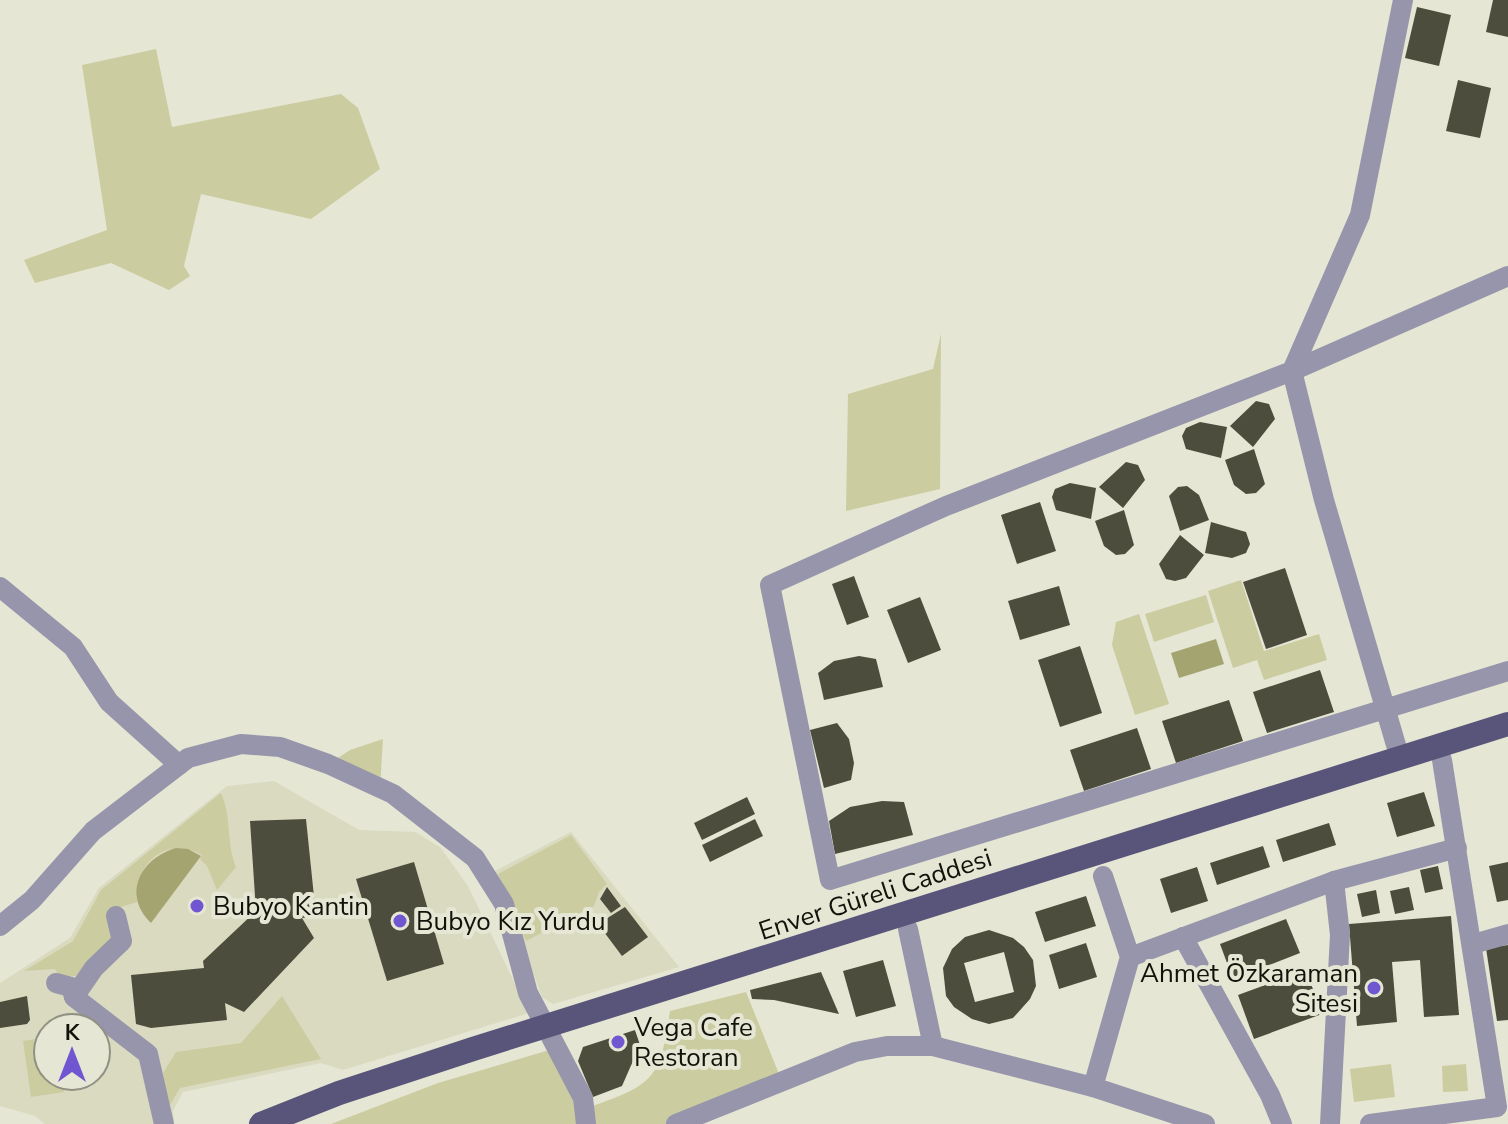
<svg xmlns="http://www.w3.org/2000/svg" width="1508" height="1124" font-family="'Nunito Sans',sans-serif">
<rect width="100%" height="100%" fill="#e5e6d3"/>
<!-- built -->
<g fill="#dadac0" fill-rule="evenodd">
<path d="M 274,781 L 359,830 L 415,832 L 440,847 L 468,886 L 529,1013 L 343,1070 L 321,1063 L 183,1092 L 173,1111 L 174,1124 L 45,1124 L 35,1116 L 0,1106 L 0,983 L 70,938 L 99,888 L 227,786 ZM 48,1028 L 96,1028 L 96,1076 L 48,1076 Z"/>
<polygon points="571,832 679,967 553,1004 542,997 495,871"/>
</g>
<!-- green -->
<g fill="#cccca1">
<polygon points="156,49 172,127 341,94 358,108 380,169 311,219 201,194 184,266 190,276 169,290 111,263 35,283 24,260 107,230 82,65"/>
<polygon points="941,334 940,489 846,511 848,394 933,369"/>
<polygon points="1241,580 1264,651 1319,634 1327,660 1264,680 1257,660 1233,668 1208,591"/>
<polygon points="1206,595 1214,622 1154,642 1145,614"/>
<polygon points="1139,614 1169,704 1135,715 1112,645 1116,622"/>
<polygon points="383,739 380,788 329,764 350,750"/>
<path d="M 221,793 C 232,817 226,843 236,867 L 217,890 L 207,866 L 200,859 L 202,855 C 165,835 134,864 137,902 L 108,911 L 115,934 L 78,976 L 59,976 L 55,969 L 24,971 L 73,941 L 101,890 Z"/>
<polygon points="571,835 607,884 599,892 594,906 526,941 498,874"/>
<path d="M 746,992 L 779,1074 L 679,1124 L 593,1124 L 590,1107 C 655,1084 660,1079 670,1011 Z"/>
<polygon points="282,996 321,1059 180,1088 167,1110 163,1073 176,1052 241,1043"/>
<polygon points="48,1037 48,1076 62,1076 64,1092 31,1097 23,1041"/>
<polygon points="556,1048 586,1124 331,1124 438,1083"/>
<polygon points="1391,1064 1395,1097 1354,1102 1350,1069"/>
<polygon points="1466,1064 1468,1091 1443,1092 1442,1066"/>
</g>
<!-- water -->
<g fill="#a4a470">
<polygon points="1216,639 1224,664 1179,678 1171,653"/>
<path d="M 176,848 L 188,849 L 201,856 L 151,923 C 121,894 141,858 176,848 Z"/>
</g>
<!-- building -->
<g fill="#4d4d3d" fill-rule="evenodd">
<polygon points="1493,0 1508,0 1508,37 1486,32"/>
<polygon points="1417,7 1451,15 1439,66 1405,58"/>
<polygon points="1458,80 1491,88 1480,138 1446,131"/>
<polygon points="1256,401 1269,404 1275,419 1253,447 1230,426"/>
<polygon points="1200,422 1227,427 1221,458 1186,449 1182,436 1186,428"/>
<polygon points="1254,449 1265,484 1256,493 1246,494 1234,485 1225,460"/>
<polygon points="1126,462 1138,465 1145,480 1123,508 1099,487"/>
<polygon points="1070,483 1096,488 1091,519 1056,510 1052,497 1055,489"/>
<polygon points="1187,486 1199,495 1209,520 1180,531 1169,496 1178,487"/>
<polygon points="1040,502 1056,551 1017,564 1001,515"/>
<polygon points="1124,510 1134,545 1125,554 1116,555 1104,546 1095,521"/>
<polygon points="1211,522 1246,532 1250,544 1246,553 1232,558 1205,553"/>
<polygon points="1180,535 1204,555 1186,578 1175,581 1166,579 1159,564"/>
<polygon points="1285,568 1307,635 1266,649 1243,582"/>
<polygon points="854,576 869,617 847,625 832,584"/>
<polygon points="1059,586 1070,625 1020,640 1008,601"/>
<polygon points="920,597 941,650 908,663 887,610"/>
<polygon points="1080,646 1102,713 1060,727 1038,660"/>
<polygon points="859,656 876,659 883,687 824,700 818,673 834,661"/>
<polygon points="1320,670 1334,712 1267,733 1253,692"/>
<polygon points="1229,700 1243,741 1176,763 1162,721"/>
<polygon points="837,723 849,739 854,763 851,780 824,788 810,730"/>
<polygon points="1137,728 1151,769 1084,791 1070,750"/>
<polygon points="1424,792 1435,826 1397,837 1387,803"/>
<polygon points="747,797 755,814 702,840 694,823"/>
<polygon points="882,801 904,802 913,835 835,854 829,821 850,807"/>
<polygon points="306,819 316,916 302,918 314,938 244,1012 225,1003 227,1020 151,1028 136,1024 131,975 204,968 203,961 256,911 250,821"/>
<polygon points="755,819 763,836 710,862 702,845"/>
<polygon points="1329,823 1336,845 1283,862 1276,840"/>
<polygon points="1263,846 1270,867 1217,885 1210,863"/>
<polygon points="414,862 444,964 387,981 356,879"/>
<polygon points="1508,862 1508,900 1497,902 1489,866"/>
<polygon points="1438,866 1443,889 1425,893 1420,870"/>
<polygon points="1197,867 1208,901 1171,913 1160,879"/>
<polygon points="607,887 621,906 611,913 600,899"/>
<polygon points="1409,887 1414,910 1395,914 1390,891"/>
<polygon points="1376,890 1380,913 1362,917 1357,894"/>
<polygon points="1086,896 1096,926 1045,942 1035,912"/>
<polygon points="625,907 648,937 622,956 598,924"/>
<polygon points="1451,916 1459,1015 1424,1017 1420,960 1392,962 1397,1022 1357,1026 1349,924"/>
<polygon points="1286,919 1300,953 1233,979 1220,944"/>
<path d="M 989,930 L 1013,938 L 1024,947 L 1033,960 L 1036,986 L 1030,999 L 1013,1018 L 989,1024 L 972,1019 L 954,1007 L 946,996 L 943,968 L 952,949 L 965,937 ZM 1004,952 L 1014,992 L 975,1002 L 964,963 Z"/>
<polygon points="1086,943 1097,977 1059,989 1049,955"/>
<polygon points="1508,945 1508,1020 1497,1021 1486,948"/>
<polygon points="883,960 896,1006 856,1017 843,971"/>
<polygon points="1306,970 1322,1014 1254,1039 1238,995"/>
<polygon points="821,972 839,1014 774,1000 752,999 750,990"/>
<polygon points="27,996 30,1020 27,1024 0,1028 0,1002"/>
<polygon points="635,1030 640,1045 622,1086 593,1097 578,1061 583,1047"/>
</g>
<g fill="none" stroke-linecap="round" stroke-linejoin="round">
<!-- minor -->
<g stroke="#9795ab" stroke-width="20">
<polyline points="1403,0 1360,215 1292,371 946,506 770,585 830,880 1508,671"/>
<polyline points="0,587 73,647 109,702 179,765"/>
<polyline points="1396,745 1324,500 1292,371 1508,276"/>
<polyline points="1103,876 1130,957 1093,1087 1205,1124"/>
<polyline points="1334,881 1457,848"/>
<polyline points="116,916 122,941 94,968 74,997 148,1054 164,1124"/>
<polyline points="0,926 32,900 93,831 188,758 241,744 280,747 328,764 393,794 475,858 504,904 528,993 583,1098 586,1124"/>
<polyline points="908,929 933,1046"/>
<polyline points="1183,937 1270,1095 1282,1124"/>
<polyline points="1473,944 1508,934"/>
<polyline points="1130,957 1334,881 1340,935 1330,1124"/>
<polyline points="56,983 71,987 74,997"/>
<polyline points="676,1124 855,1052 887,1046 933,1046 1093,1087"/>
<polyline points="1370,1124 1497,1107 1442,760"/>
</g>
<!-- major -->
<polyline stroke="#58547a" stroke-width="24" points="261,1124 339,1093 473,1049 1508,724"/>
</g>
<!-- markers -->
<g fill="#7056d0" stroke="#e5e6d3" stroke-width="3">
<circle cx="197" cy="906" r="8"/>
<circle cx="400" cy="921" r="8"/>
<circle cx="1374" cy="988" r="8"/>
<circle cx="618" cy="1042" r="8"/>
</g>
<g text-anchor="middle" stroke-width="8" stroke-linejoin="round" paint-order="stroke">
<!-- street labels -->
<g font-size="26" fill="#12120b" stroke="#e5e6d3">
<text transform="translate(875 894) rotate(-18)" y="9">Enver Güreli Caddesi</text>
</g>
<!-- poi labels -->
<g font-size="26" fill="#12120b" stroke="#e5e6d3" text-anchor="start">
<text x="213" y="915">Bubyo Kantin</text>
<text x="416" y="930">Bubyo Kız Yurdu</text>
<text x="1358" y="982" text-anchor="end">Ahmet Özkaraman<tspan x="1358" dy="30">Sitesi</tspan></text>
<text x="634" y="1036">Vega Cafe<tspan x="634" dy="30">Restoran</tspan></text>
</g>
</g>
<!-- north arrow -->
<g transform="translate(72 1052)"><circle r="38" fill="#e5e6d3" stroke="#919183" stroke-width="2"/>
<path d="M0-6L14 30L0 20L-14 30Z" fill="#7056d0"/>
<text y="-12" font-size="22" font-weight="bold" text-anchor="middle" fill="#12120b">K</text>
</g>
</svg>
